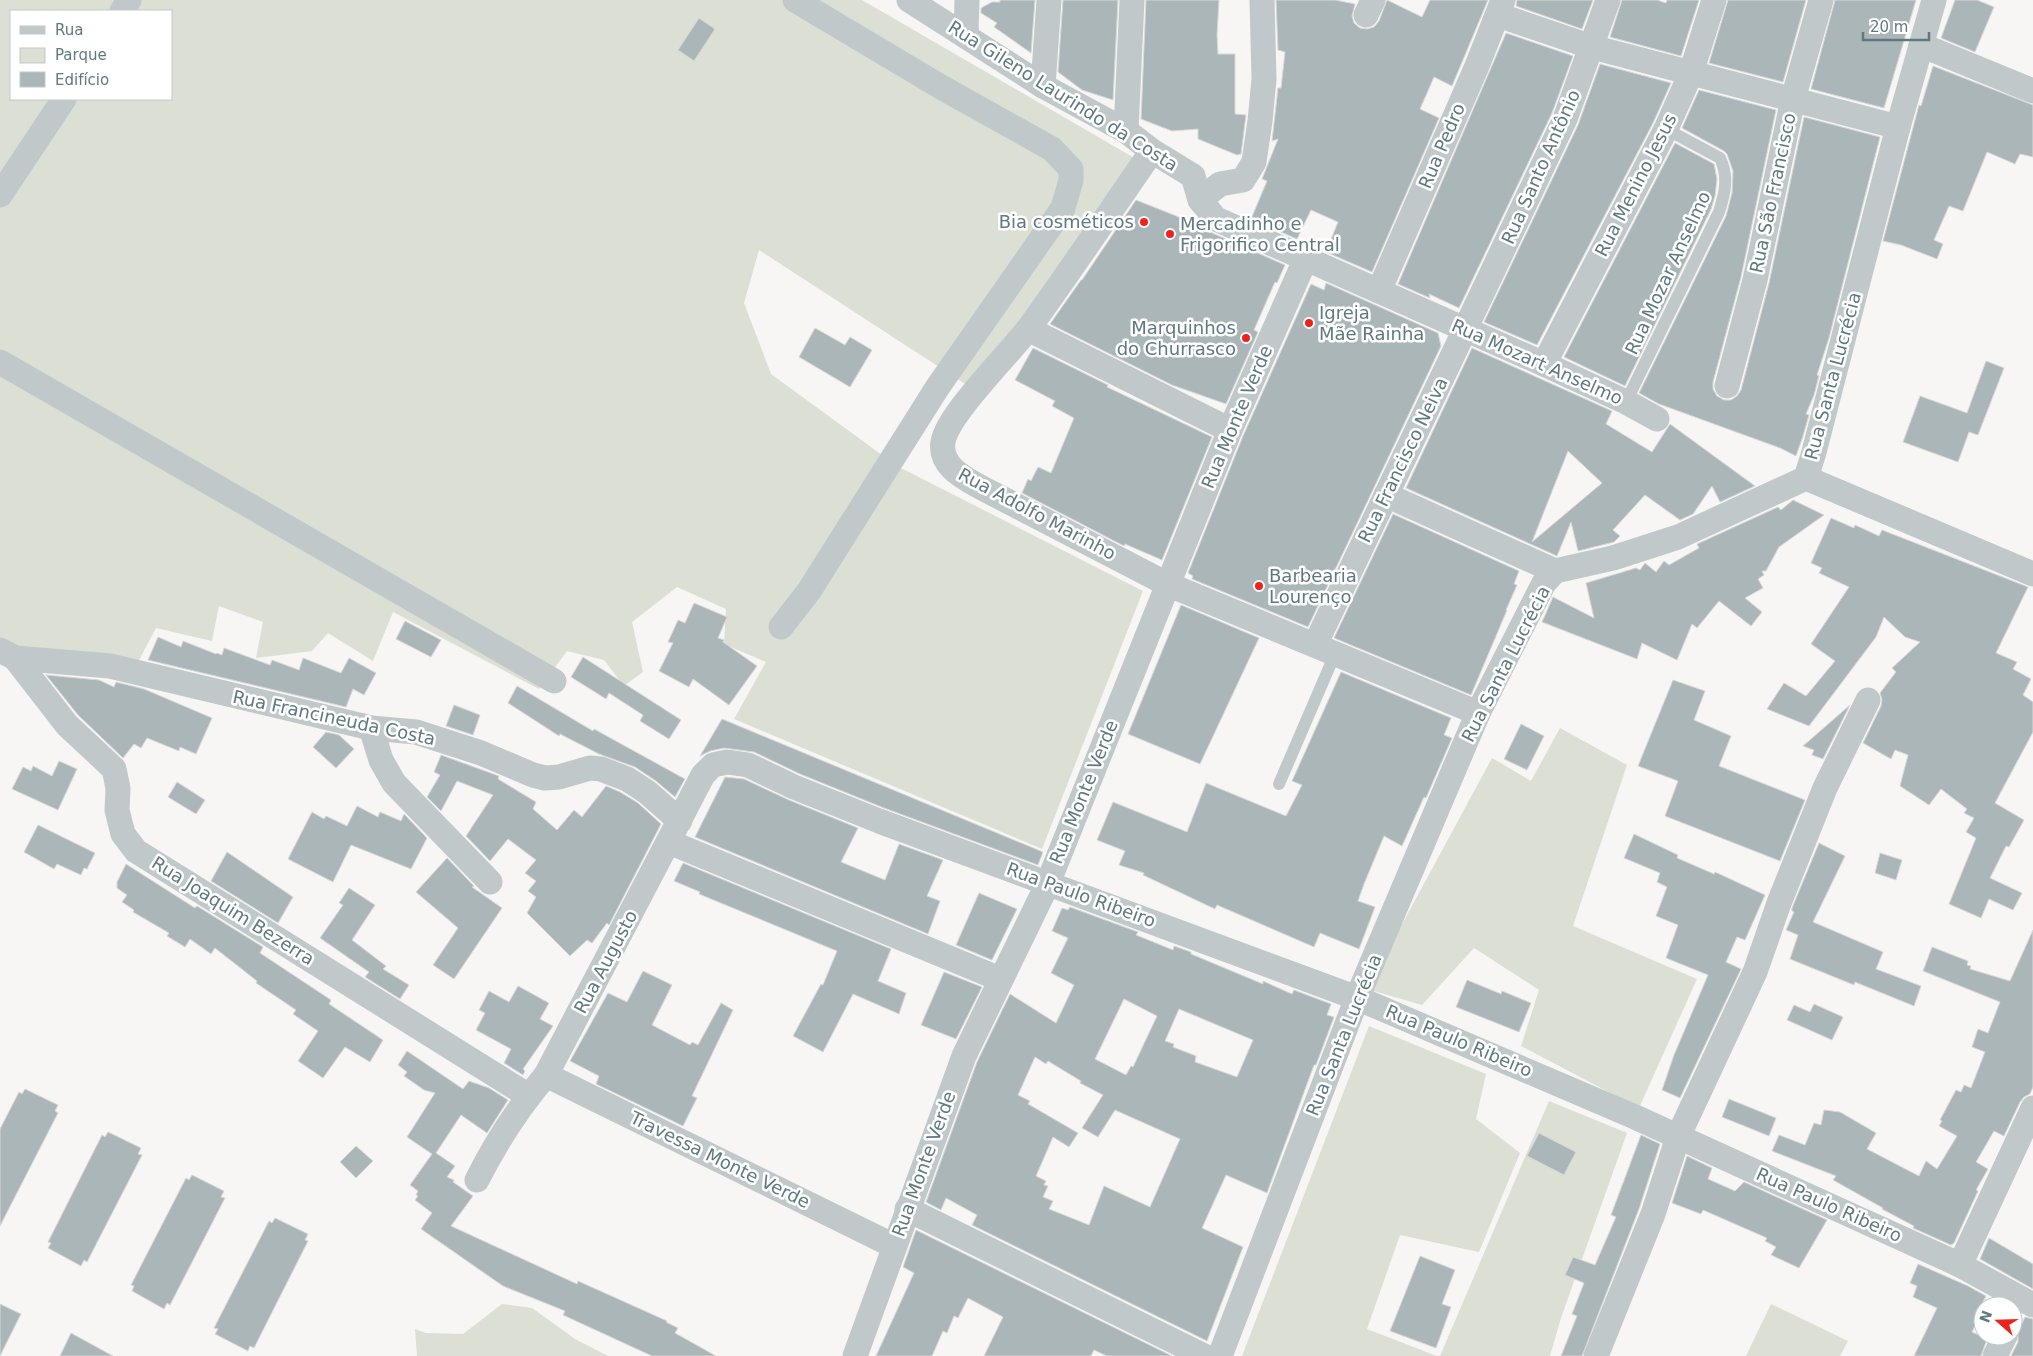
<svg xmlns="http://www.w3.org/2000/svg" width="2033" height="1356" font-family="'DejaVu Sans',sans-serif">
<rect width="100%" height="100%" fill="#f7f6f4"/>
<!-- green -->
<g fill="#dbdfd4" fill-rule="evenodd">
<path d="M 0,0 L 862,0 L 1136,159 L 976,391 L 759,250 L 744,303 L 771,374 L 897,466 L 1143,591 L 1042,849 L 734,719 L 766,662 L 724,644 L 726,609 L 677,587 L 632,622 L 643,672 L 624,686 L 604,660 L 567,651 L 539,689 L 393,612 L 373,661 L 328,633 L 312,651 L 256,658 L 263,622 L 219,606 L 212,641 L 156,628 L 136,666 L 16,651 L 0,641 ZM 11,11 L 171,11 L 171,99 L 11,99 Z"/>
<polygon points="1560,728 1627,765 1573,926 1697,979 1639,1108 1521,1046 1539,990 1474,948 1422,1005 1367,989 1492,758 1531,781"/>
<polygon points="1369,1026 1486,1074 1476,1119 1520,1153 1479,1252 1400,1235 1367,1329 1437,1356 1242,1356"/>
<polygon points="1549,1101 1627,1133 1561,1318 1550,1356 1440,1356"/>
<polygon points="502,1304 532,1308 575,1339 608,1356 417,1356 415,1329 426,1333 463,1334"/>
<polygon points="1771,1304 1848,1341 1840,1356 1746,1356"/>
</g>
<!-- building -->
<g fill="#abb6b9" stroke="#d9d8d6" fill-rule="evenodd">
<polygon points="1000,0 1035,0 1031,53 994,27 997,23 981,13 981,8 992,2 1000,2"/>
<polygon points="1063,0 1118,0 1113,100 1082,90 1058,72"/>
<polygon points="1146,0 1219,0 1217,35 1218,54 1235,54 1235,114 1246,115 1241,154 1237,155 1198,139 1198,129 1172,131 1141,119"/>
<polygon points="1276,0 1335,0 1355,4 1352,16 1354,23 1360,28 1367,29 1374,27 1379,21 1387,0 1422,17 1430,0 1488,0 1452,86 1434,77 1420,109 1439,118 1372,272 1326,252 1338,222 1311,210 1297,239 1251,219 1267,181 1262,179 1278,139 1272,141 1278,88 1281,88 1285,52 1278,50"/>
<polygon points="1517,0 1593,0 1582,29 1516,6"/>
<polygon points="1622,0 1657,0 1666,3 1667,0 1699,0 1681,56 1610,37"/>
<polygon points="1728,0 1806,0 1783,82 1709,63"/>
<polygon points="1835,0 1916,0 1884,108 1811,89"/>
<polygon points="1955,0 1977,0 1994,7 1975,52 1941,38"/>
<polygon points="699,18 715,29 694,61 678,50"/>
<polygon points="1506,33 1573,56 1552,113 1459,308 1429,294 1430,298 1398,284"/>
<polygon points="1600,64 1671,83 1653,123 1537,345 1484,322 1578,125"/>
<polygon points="1933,66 2033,105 2033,157 2020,154 2015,164 1987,152 1963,211 1949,206 1934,240 1943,244 1937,259 1901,245 1883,241 1919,105 1921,106"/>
<polygon points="1699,90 1776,110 1741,277 1713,382 1713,389 1717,396 1724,400 1731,400 1737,396 1741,390 1769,283 1804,117 1880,137 1829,338 1817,375 1819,376 1814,395 1806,414 1809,415 1803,436 1796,456 1780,448 1659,404 1639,393 1726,216 1732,193 1733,171 1727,154 1724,151 1682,128"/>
<polygon points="1675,143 1714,164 1717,179 1715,196 1711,209 1625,386 1564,357"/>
<polygon points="1136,200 1204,227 1210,232 1285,265 1277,283 1275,282 1254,330 1258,332 1226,404 1172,385 1050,324 1081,280 1082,280"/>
<polygon points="1326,283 1438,333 1441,346 1308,627 1192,579 1193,576 1188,573 1243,436 1311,284 1324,290"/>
<polygon points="815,328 845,345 850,337 872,350 850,387 799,357"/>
<polygon points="1033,348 1108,385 1107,387 1212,437 1162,560 1125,544 1124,546 1022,493 1028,479 1031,481 1038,467 1051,473 1074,418 1052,406 1055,401 1015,380"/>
<path d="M 1472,348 L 1612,411 L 1606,424 L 1652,452 L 1670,424 L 1755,486 L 1720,502 L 1712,486 L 1693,514 L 1680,520 L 1645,495 L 1613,530 L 1620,536 L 1614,542 L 1578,551 L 1571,522 L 1557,556 L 1406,488 ZM 1568,451 L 1602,483 L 1532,542 Z"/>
<polygon points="1986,361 2004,368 1978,435 1969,432 1958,462 1903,442 1920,396 1967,413"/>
<polygon points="1793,500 1824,515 1779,547 1766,571 1762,571 1764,575 1758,579 1763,588 1745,598 1762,612 1751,626 1719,601 1697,628 1692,624 1677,660 1642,643 1637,659 1542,622 1553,597 1594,618 1586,583 1636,568 1640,570 1645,563 1656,572 1664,561 1669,565 1699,548 1697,544 1778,507 1781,510"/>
<polygon points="1393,514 1519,571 1514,584 1517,585 1506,610 1507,610 1471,695 1334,638"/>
<polygon points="1831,518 1854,528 1855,525 1879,536 1882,530 2028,587 1996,653 2017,662 2013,669 2031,679 2023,695 2033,702 2033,732 1995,803 2024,820 2009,847 2006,846 1990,878 2022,893 2013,910 1989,899 1981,918 1949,904 1976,838 1966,832 1974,818 1964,813 1967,809 1941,789 1929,805 1900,786 1908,755 1895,750 1891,759 1863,743 1881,706 1882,700 1880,693 1896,672 1892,668 1920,642 1905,637 1884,617 1876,637 1809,726 1767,709 1784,683 1806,696 1835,661 1811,644 1849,587 1819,573 1822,568 1811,563"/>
<polygon points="694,603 727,617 718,638 724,640 723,642 757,666 729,705 693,679 689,687 659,671 673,643 668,642 678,620 685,623"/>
<polygon points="1181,605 1259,638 1200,764 1128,734"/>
<polygon points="405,621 441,640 431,657 396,639"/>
<polygon points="158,637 181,647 183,641 216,654 217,653 222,655 224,648 270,665 272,660 299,670 303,658 341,673 349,658 376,673 364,695 353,689 346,707 148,660"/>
<polygon points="583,657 681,720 669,739 640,721 643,715 609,693 606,699 571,677"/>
<polygon points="1341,672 1451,718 1444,735 1452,738 1426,798 1424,797 1402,846 1384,836 1364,884 1358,901 1375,907 1359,949 1320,933 1314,947 1217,905 1215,909 1143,875 1144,873 1119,865 1125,851 1097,840 1113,802 1187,832 1206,783 1286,816 1302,785 1292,781"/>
<polygon points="46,675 99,680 114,687 116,682 144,689 212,718 196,754 180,747 179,751 147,738 141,748 134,744 123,758 78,715"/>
<polygon points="1673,680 1705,691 1694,720 1731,736 1719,766 1805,800 1780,861 1665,816 1678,781 1638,766"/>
<polygon points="517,686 593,731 594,729 685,779 675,797 656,781 635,767 599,754 560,734 559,736 508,703"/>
<polygon points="454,705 480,715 473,735 446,726"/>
<polygon points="1850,705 1823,759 1812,755 1814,750 1803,746"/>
<polygon points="722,719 1043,852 1038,865 884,808 800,774 754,752 724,748 710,751 700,756"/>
<polygon points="1521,724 1544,736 1527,770 1504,759"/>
<polygon points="326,732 339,735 354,749 336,768 313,747"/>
<polygon points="441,755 499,776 498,779 536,802 533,809 557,830 574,810 582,817 606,786 620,792 638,803 661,824 609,925 607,923 592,943 587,940 570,956 527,913 536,897 528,891 536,881 525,873 536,860 508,839 490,861 466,836 493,795 457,781 441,811 427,797 440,775 434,772"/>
<polygon points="59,761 77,769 58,810 12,789 23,767 31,771 33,766 52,776"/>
<polygon points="725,777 744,779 789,800 858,828 841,862 885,880 899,844 943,860 927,896 940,901 928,934 695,837"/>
<polygon points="177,782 205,800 196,814 168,797"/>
<polygon points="357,806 378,817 380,812 401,821 404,814 427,838 411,869 351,845 333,882 288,859 312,812 324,819 326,816 347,826"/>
<polygon points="38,825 95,853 87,869 84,868 81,875 57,864 54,869 24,852"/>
<polygon points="1634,834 1678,855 1677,858 1714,874 1715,872 1765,895 1745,940 1737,937 1726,962 1741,969 1680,1098 1662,1090 1674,1055 1708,975 1666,958 1678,925 1656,916 1667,887 1657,882 1660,873 1624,858"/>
<polygon points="1819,843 1845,856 1813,922 1883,952 1876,969 1921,986 1914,1006 1855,982 1854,985 1790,959 1798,935 1786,930 1794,912 1792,911 1792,908"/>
<polygon points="227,852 293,897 278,923 211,881"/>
<polygon points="1880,853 1902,860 1896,880 1875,873"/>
<polygon points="447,858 474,886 472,887 502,908 454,979 433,965 458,928 416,892"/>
<polygon points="683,863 891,949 878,981 906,993 899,1014 853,994 823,1052 793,1036 821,984 823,985 837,951 699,894 700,892 674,881"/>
<polygon points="126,864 195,908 197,906 263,947 260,953 331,1000 329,1004 383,1040 370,1062 345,1047 323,1078 298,1061 318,1031 293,1014 296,1010 256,983 257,981 215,948 211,954 190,939 185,947 167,936 169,933 133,912 134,910 122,902 127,895 117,888 117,882"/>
<polygon points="349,888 375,905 352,940 386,966 383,969 409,985 400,999 365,977 369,972 320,938 343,905 339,903"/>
<polygon points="979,893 1017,909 992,960 956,945"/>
<path d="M 1070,907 L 1138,932 L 1136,935 L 1173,950 L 1174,946 L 1191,952 L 1191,954 L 1263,984 L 1263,981 L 1292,994 L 1294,990 L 1331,1004 L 1327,1015 L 1334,1017 L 1316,1065 L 1314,1065 L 1267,1193 L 1226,1175 L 1202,1228 L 1243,1247 L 1207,1341 L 972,1225 L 977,1215 L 946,1198 L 941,1210 L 926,1202 L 977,1062 L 1010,994 L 1056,1023 L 1074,985 L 1051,973 L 1068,938 L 1052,931 L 1062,908 L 1068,910 ZM 1124,999 L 1157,1016 L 1133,1067 L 1131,1066 L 1126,1075 L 1095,1059 ZM 1179,1009 L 1253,1040 L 1237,1077 L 1195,1062 L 1196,1056 L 1173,1047 L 1174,1044 L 1165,1041 ZM 1035,1057 L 1046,1064 L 1048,1061 L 1081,1081 L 1080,1083 L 1103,1095 L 1082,1128 L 1098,1137 L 1115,1110 L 1180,1139 L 1150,1207 L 1104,1186 L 1089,1225 L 1049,1209 L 1053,1201 L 1043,1197 L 1048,1186 L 1044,1185 L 1046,1181 L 1036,1176 L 1053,1137 L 1069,1147 L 1078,1133 L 1028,1104 L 1030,1101 L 1018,1095 Z"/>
<polygon points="2033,930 2033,1087 2030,1094 2024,1097 2020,1102 2004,1136 1994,1131 1976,1162 1988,1169 1976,1190 1978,1191 1954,1243 1951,1245 1913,1228 1914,1226 1882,1209 1883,1208 1833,1180 1836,1176 1772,1151 1779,1135 1805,1145 1814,1123 1821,1125 1824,1110 1840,1112 1876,1133 1867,1149 1919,1176 1926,1161 1937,1169 1957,1136 1939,1126 1942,1121 1940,1120 1956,1090 1961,1092 1964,1085 1971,1088 1985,1052 1972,1047 1978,1029 1988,1033 2000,1002 1923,971 1932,947 1968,961 1967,965 1971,966 1970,969 2010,981"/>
<polygon points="643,971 672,985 652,1025 690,1045 692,1042 698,1045 721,1003 733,1010 692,1096 697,1098 683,1126 596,1084 599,1076 570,1061 608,993 627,1002"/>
<polygon points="944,972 982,987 956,1039 921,1025"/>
<polygon points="1467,980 1501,994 1502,991 1531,1003 1519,1032 1456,1007"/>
<polygon points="518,986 549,1003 540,1019 553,1026 523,1069 525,1071 523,1075 504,1063 511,1049 476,1030 485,1013 479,1010 489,991 509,1002"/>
<polygon points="1814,1004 1843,1017 1832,1040 1787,1020 1794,1005 1810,1012"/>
<polygon points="407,1051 463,1089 469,1081 489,1088 508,1100 487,1133 461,1115 436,1153 455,1166 447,1177 454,1180 453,1182 473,1196 451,1226 577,1284 578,1281 667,1321 666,1322 678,1328 675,1333 716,1356 652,1356 563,1315 565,1311 503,1286 421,1229 432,1213 415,1200 418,1196 416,1195 418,1191 410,1185 432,1154 407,1137 435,1093 424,1090 404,1076 407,1072 398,1065"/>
<polygon points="25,1089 58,1105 55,1111 58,1113 0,1226 0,1129 19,1092 22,1094"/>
<polygon points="1729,1099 1776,1118 1769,1136 1722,1117"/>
<polygon points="108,1132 141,1148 138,1154 142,1155 87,1262 84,1260 81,1266 48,1248 51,1243 48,1242 102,1135 105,1137"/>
<polygon points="1539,1133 1576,1152 1564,1175 1527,1156"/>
<polygon points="1641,1135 1660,1144 1639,1209 1582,1356 1561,1356 1577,1316 1572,1314 1584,1283 1565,1275 1573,1257 1595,1265 1616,1217 1611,1215"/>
<polygon points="356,1146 373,1161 356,1178 340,1162"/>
<polygon points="1687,1156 1712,1168 1708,1179 1735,1191 1744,1182 1827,1220 1799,1268 1771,1255 1776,1247 1765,1241 1767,1238 1703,1210 1701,1214 1672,1203"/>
<polygon points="192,1175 224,1191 221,1197 225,1198 170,1305 167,1303 164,1309 132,1291 134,1286 131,1285 186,1178 189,1180"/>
<polygon points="275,1218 308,1234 305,1240 308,1241 254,1348 250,1346 248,1351 215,1334 218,1329 214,1328 269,1221 272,1223"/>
<polygon points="916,1230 1172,1356 1107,1356 1094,1350 1091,1356 984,1356 1003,1317 968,1298 958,1318 954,1316 947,1333 943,1331 932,1356 876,1356 914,1273 903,1267"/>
<polygon points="1989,1238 2033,1264 2033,1289 1980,1259"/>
<polygon points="1420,1256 1455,1270 1442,1304 1451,1307 1436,1348 1390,1331"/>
<polygon points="1918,1264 1968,1286 1986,1296 1976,1315 1979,1317 1972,1332 1987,1339 1981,1356 1914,1356 1937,1308 1913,1297 1917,1286 1910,1283"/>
<polygon points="0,1304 21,1314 0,1356"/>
<polygon points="2025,1317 2033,1319 2033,1356 2011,1356 2018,1342 2018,1332"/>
<polygon points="71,1333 113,1356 60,1356"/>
</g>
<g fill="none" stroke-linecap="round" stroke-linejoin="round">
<!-- service -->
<g stroke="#c1c8ca" stroke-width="12">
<path d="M 1626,402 L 1719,212 C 1725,193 1729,177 1720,158 L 1666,129"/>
<polyline points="1279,784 1335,654"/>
</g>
<!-- minor -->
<g stroke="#c1c8ca" stroke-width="25">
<polyline points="909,0 1043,86 1126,131 1152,151 1193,176 1200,200 1216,219 1544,364 1626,402 1657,419"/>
<polyline points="122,11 129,0"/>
<polyline points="1366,15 1373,0"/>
<polyline points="1498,15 1592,47 1898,127"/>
<polyline points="966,36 967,0"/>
<polyline points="1921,45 2033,91"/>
<polyline points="1043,86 1049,0"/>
<polyline points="1126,131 1132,0"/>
<path d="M 1152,151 C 1111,210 1071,270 1029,328 C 1010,353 947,415 943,442 C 939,466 964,478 982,488 L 1167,584 L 1478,713"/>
<polyline points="0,195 64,99"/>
<polyline points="1200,200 1220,184 1243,180 1254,162 1260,121 1264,79 1262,0"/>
<polyline points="1379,291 1477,66 1503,0"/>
<polyline points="1028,329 1230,430"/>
<polyline points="0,362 554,681"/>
<polyline points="1544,364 1666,129 1691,73 1714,0"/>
<polyline points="1727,386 1755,280 1793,99 1821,0"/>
<polyline points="1806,478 2033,574"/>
<polyline points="1386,495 1555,571"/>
<polyline points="781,627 809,591 937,388 1063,208 1071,180 1071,169 1052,149 941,87 795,0"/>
<polyline points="1315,645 1565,119 1608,0"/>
<polyline points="0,650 15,658 110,666 371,728 416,732 481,753 533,775 545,778 559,777 590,768 601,769 627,779 647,792 680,821"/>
<polyline points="15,658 67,725 114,769 118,788 117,810 123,834 136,851 529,1096"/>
<polyline points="371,728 381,760 394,783 490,882"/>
<polyline points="669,842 1000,979"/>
<polyline points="546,1075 894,1246"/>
<path d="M 477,1180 C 496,1142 519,1107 546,1075 L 703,775 L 713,765 L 727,762 L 748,765 L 794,787 L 879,821 L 1357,998 L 1635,1117 L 1960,1265 L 2033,1305"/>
<polyline points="907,1209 1204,1356"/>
<polyline points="1960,1265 2033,1108"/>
<polyline points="855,1356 964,1056 1048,883 1230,430 1306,258"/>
<polyline points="1220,1356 1357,998 1478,713 1544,583 1555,571 1613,558 1678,537 1806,478 1814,452 1898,127 1934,0"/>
<polyline points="1596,1356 1653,1214 1678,1137 1755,972 1779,903 1825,788 1868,700"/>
<polyline points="1995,1356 2005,1336"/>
</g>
</g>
<!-- markers -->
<g fill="#ec241e" stroke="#fff" stroke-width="2">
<circle cx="1144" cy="222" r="5"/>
<circle cx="1170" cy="234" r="5"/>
<circle cx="1309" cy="323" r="5"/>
<circle cx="1246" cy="338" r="5"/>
<circle cx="1259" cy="586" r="5"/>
</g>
<g text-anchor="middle" stroke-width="5" stroke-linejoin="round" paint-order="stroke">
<!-- street labels -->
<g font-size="18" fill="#607980" stroke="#fff">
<text transform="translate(1063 96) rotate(32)" y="6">Rua Gileno Laurindo da Costa</text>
<text transform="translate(1442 146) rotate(-67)" y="6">Rua Pedro</text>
<text transform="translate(1541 167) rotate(-66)" y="6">Rua Santo Antônio</text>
<text transform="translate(1636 185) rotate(-63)" y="6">Rua Menino Jesus</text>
<text transform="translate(1773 193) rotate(-78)" y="6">Rua São Francisco</text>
<text transform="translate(1668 273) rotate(-65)" y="6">Rua Mozar Anselmo</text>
<text transform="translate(1537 362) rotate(24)" y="6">Rua Mozart Anselmo</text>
<text transform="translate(1833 376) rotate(-75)" y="6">Rua Santa Lucrécia</text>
<text transform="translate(1237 417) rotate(-67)" y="6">Rua Monte Verde</text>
<text transform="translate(1403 460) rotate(-64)" y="6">Rua Francisco Neiva</text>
<text transform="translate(1037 514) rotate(28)" y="6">Rua Adolfo Marinho</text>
<text transform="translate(1506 664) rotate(-63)" y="6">Rua Santa Lucrécia</text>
<text transform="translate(334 718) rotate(12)" y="6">Rua Francineuda Costa</text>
<text transform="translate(1084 792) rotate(-68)" y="6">Rua Monte Verde</text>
<text transform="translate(1081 895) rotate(20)" y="6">Rua Paulo Ribeiro</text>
<text transform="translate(233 911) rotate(32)" y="6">Rua Joaquim Bezerra</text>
<text transform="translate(606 962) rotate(-62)" y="6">Rua Augusto</text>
<text transform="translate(1344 1035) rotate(-68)" y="6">Rua Santa Lucrécia</text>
<text transform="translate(1459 1041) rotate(23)" y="6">Rua Paulo Ribeiro</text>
<text transform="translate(720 1160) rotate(26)" y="6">Travessa Monte Verde</text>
<text transform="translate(924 1164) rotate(-70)" y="6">Rua Monte Verde</text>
<text transform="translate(1829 1205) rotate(24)" y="6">Rua Paulo Ribeiro</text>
</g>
<!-- poi labels -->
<g font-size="18" fill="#607980" stroke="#fff" text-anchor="start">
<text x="1134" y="228" text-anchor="end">Bia cosméticos</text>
<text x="1180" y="230">Mercadinho e<tspan x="1180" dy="21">Frigorifico Central</tspan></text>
<text x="1319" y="319">Igreja<tspan x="1319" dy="21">Mãe Rainha</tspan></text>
<text x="1236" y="334" text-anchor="end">Marquinhos<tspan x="1236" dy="21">do Churrasco</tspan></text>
<text x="1269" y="582">Barbearia<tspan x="1269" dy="21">Lourenço</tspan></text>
</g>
</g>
<!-- legend -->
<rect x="10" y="10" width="162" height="90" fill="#ffffff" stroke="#bfc9cc"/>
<rect x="20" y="26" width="25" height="8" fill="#c1c8ca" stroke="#bfc9cc"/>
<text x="55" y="35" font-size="15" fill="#607980">Rua</text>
<rect x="20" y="48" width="25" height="15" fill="#dbdfd4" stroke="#bfc9cc"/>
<text x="55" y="60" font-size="15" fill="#607980">Parque</text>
<rect x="20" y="72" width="25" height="15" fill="#abb6b9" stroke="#bfc9cc"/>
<text x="55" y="85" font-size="15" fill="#607980">Edifício</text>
<!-- north arrow -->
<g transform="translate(1998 1321) rotate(290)"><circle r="24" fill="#ffffff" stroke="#bfc9cc"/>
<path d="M0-4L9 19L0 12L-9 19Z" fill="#ec241e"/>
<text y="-8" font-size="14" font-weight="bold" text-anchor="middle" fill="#607980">N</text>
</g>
<!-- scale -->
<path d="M1863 32v8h66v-8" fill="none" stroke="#607980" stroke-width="2.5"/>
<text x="1870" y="32" font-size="15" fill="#607980" stroke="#ffffff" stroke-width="4" paint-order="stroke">20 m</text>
</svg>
